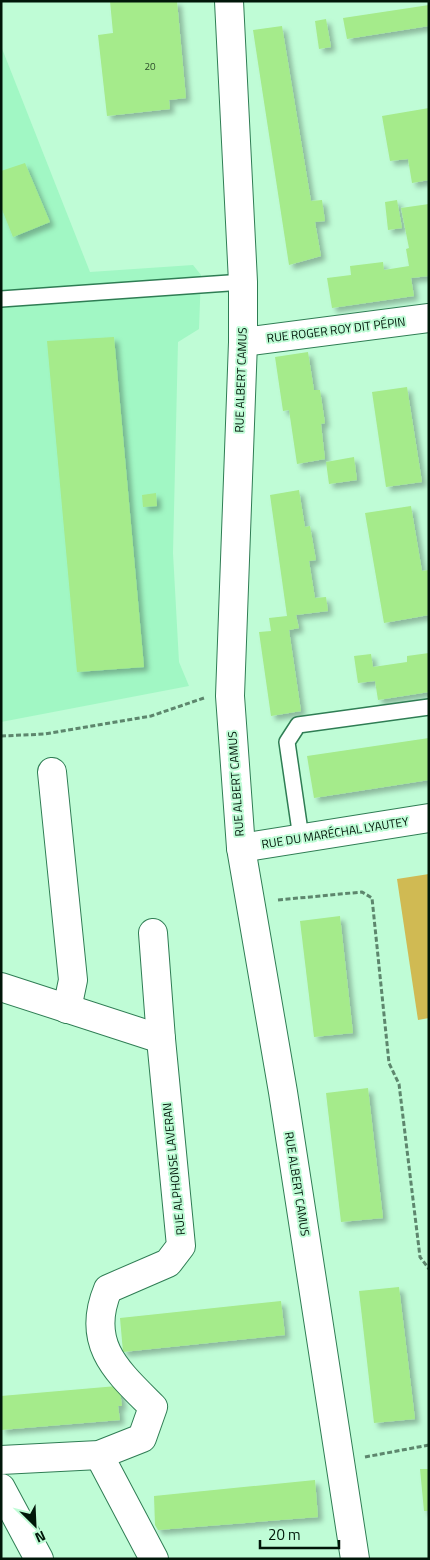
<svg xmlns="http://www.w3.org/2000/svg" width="430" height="1560" font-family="'Titillium Web',sans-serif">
<defs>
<filter id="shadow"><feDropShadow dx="4.5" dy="4.5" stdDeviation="2.5" flood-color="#0004"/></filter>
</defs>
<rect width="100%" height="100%" fill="#bffcd6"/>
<!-- built -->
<polygon fill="#a1f7c4" points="1,46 90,272 193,265 201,275 199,329 178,342 173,553 179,662 189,686 1,722"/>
<!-- green -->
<polygon fill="#d0ba53" points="429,874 429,1018 418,1020 397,879"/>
<!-- building -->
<g fill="#a5eb8b" filter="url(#shadow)">
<polygon points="110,1 177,1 186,98 169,100 170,109 107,116 98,35 113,33"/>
<polygon points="429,5 429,26 347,39 343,18"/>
<polygon points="326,19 331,47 319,49 315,21"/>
<polygon points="282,26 311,201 322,200 325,221 315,222 321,256 289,265 253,30"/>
<polygon points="429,108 429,180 412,183 408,159 390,161 382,116"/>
<polygon points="25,163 50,222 13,237 1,207 1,171"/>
<polygon points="397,200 402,228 388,230 385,202"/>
<polygon points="429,204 429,276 411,278 414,296 332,308 327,278 351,275 350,266 383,262 384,270 409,266 406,249 409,248 401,208"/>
<polygon points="114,337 144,667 77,672 47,341"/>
<polygon points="308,352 314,390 320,390 325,423 321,424 325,459 297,464 289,410 283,411 275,357"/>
<polygon points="407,387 422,482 386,487 372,392"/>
<polygon points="354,457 357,480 329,484 326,462"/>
<polygon points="299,490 305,527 310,526 316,560 309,561 315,598 326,597 328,611 296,615 299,628 289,630 301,711 271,716 259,632 271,631 269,618 287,616 270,495"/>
<polygon points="156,493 157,506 143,507 142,495"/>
<polygon points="411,506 422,571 429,570 429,615 384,623 365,513"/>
<polygon points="429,653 429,692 378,700 375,681 358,683 354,656 371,654 373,667 407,662 407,656"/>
<polygon points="429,738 429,780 314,798 307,756"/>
<polygon points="340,916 353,1033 314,1037 300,921"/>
<polygon points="368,1088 383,1218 341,1222 326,1093"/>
<polygon points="399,1287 415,1419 374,1423 359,1291"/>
<polygon points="281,1301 285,1335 123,1352 120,1318"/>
<polygon points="117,1386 117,1391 120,1391 122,1406 118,1406 120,1420 1,1430 1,1396"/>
<polygon points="420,1469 429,1469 429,1511 424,1511"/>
<polygon points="315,1480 318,1517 158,1530 155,1525 154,1496"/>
</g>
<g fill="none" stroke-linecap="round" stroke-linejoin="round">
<defs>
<g id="service">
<polyline points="1,299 243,282"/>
<polyline points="301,838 287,742 298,725 429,707"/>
</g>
<g id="minor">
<polyline points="229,1 243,282 243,342 230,696 241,848 283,1092 355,1559"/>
<polyline points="243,342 429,318"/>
<polyline points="52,772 73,980 67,1009"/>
<polyline points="241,848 429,818"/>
<polyline points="153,933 161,1039"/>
<path d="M 1,987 L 161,1039 L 181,1246 L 168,1263 L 108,1289 C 85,1344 117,1371 153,1407 L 142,1438 L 99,1455 L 1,1460"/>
<polyline points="99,1455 154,1559"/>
<polyline points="1,1488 39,1559"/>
</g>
</defs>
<!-- service casing -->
<use href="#service" stroke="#2f7d54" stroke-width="18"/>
<!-- minor casing -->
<use href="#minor" stroke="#2f7d54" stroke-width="30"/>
<!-- path -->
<g stroke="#5d866d" stroke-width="3" stroke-dasharray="5 2.5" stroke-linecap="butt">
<polyline points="1,736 45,734 151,716 204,698"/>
<polyline points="278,900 362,892 372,898 389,1063 399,1084 420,1257 429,1269"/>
<polyline points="365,1457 429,1445"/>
</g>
<!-- service -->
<use href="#service" stroke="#fff" stroke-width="15"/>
<!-- minor -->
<use href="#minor" stroke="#fff" stroke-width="28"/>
</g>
<g text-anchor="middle" stroke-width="4" stroke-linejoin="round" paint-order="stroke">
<!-- number labels -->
<g font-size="10" fill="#2a4b2a">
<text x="150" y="70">20</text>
</g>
<!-- street labels -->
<g font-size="12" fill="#011609" stroke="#bffcd6">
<text transform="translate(336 330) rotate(-7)" y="4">RUE ROGER ROY DIT PÉPIN</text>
<text transform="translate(241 380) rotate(-88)" y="4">RUE ALBERT CAMUS</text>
<text transform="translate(236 784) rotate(-94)" y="4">RUE ALBERT CAMUS</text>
<text transform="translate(335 833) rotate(-9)" y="4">RUE DU MARÉCHAL LYAUTEY</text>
<text transform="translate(174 1169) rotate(-96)" y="4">RUE ALPHONSE LAVERAN</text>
<text transform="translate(297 1184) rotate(81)" y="4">RUE ALBERT CAMUS</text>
</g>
</g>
<!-- border -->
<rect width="430" height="1560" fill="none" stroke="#011609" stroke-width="5"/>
<!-- north arrow -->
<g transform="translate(35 1525) rotate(156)" stroke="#bffcd6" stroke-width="4" paint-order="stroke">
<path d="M0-4L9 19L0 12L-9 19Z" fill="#011609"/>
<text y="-8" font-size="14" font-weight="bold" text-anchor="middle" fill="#011609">N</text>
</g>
<!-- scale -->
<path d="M260 1540v8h79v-8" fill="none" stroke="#011609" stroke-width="2.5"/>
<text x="268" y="1540" font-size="15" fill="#011609" stroke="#bffcd6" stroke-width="4" paint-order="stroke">20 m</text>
</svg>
